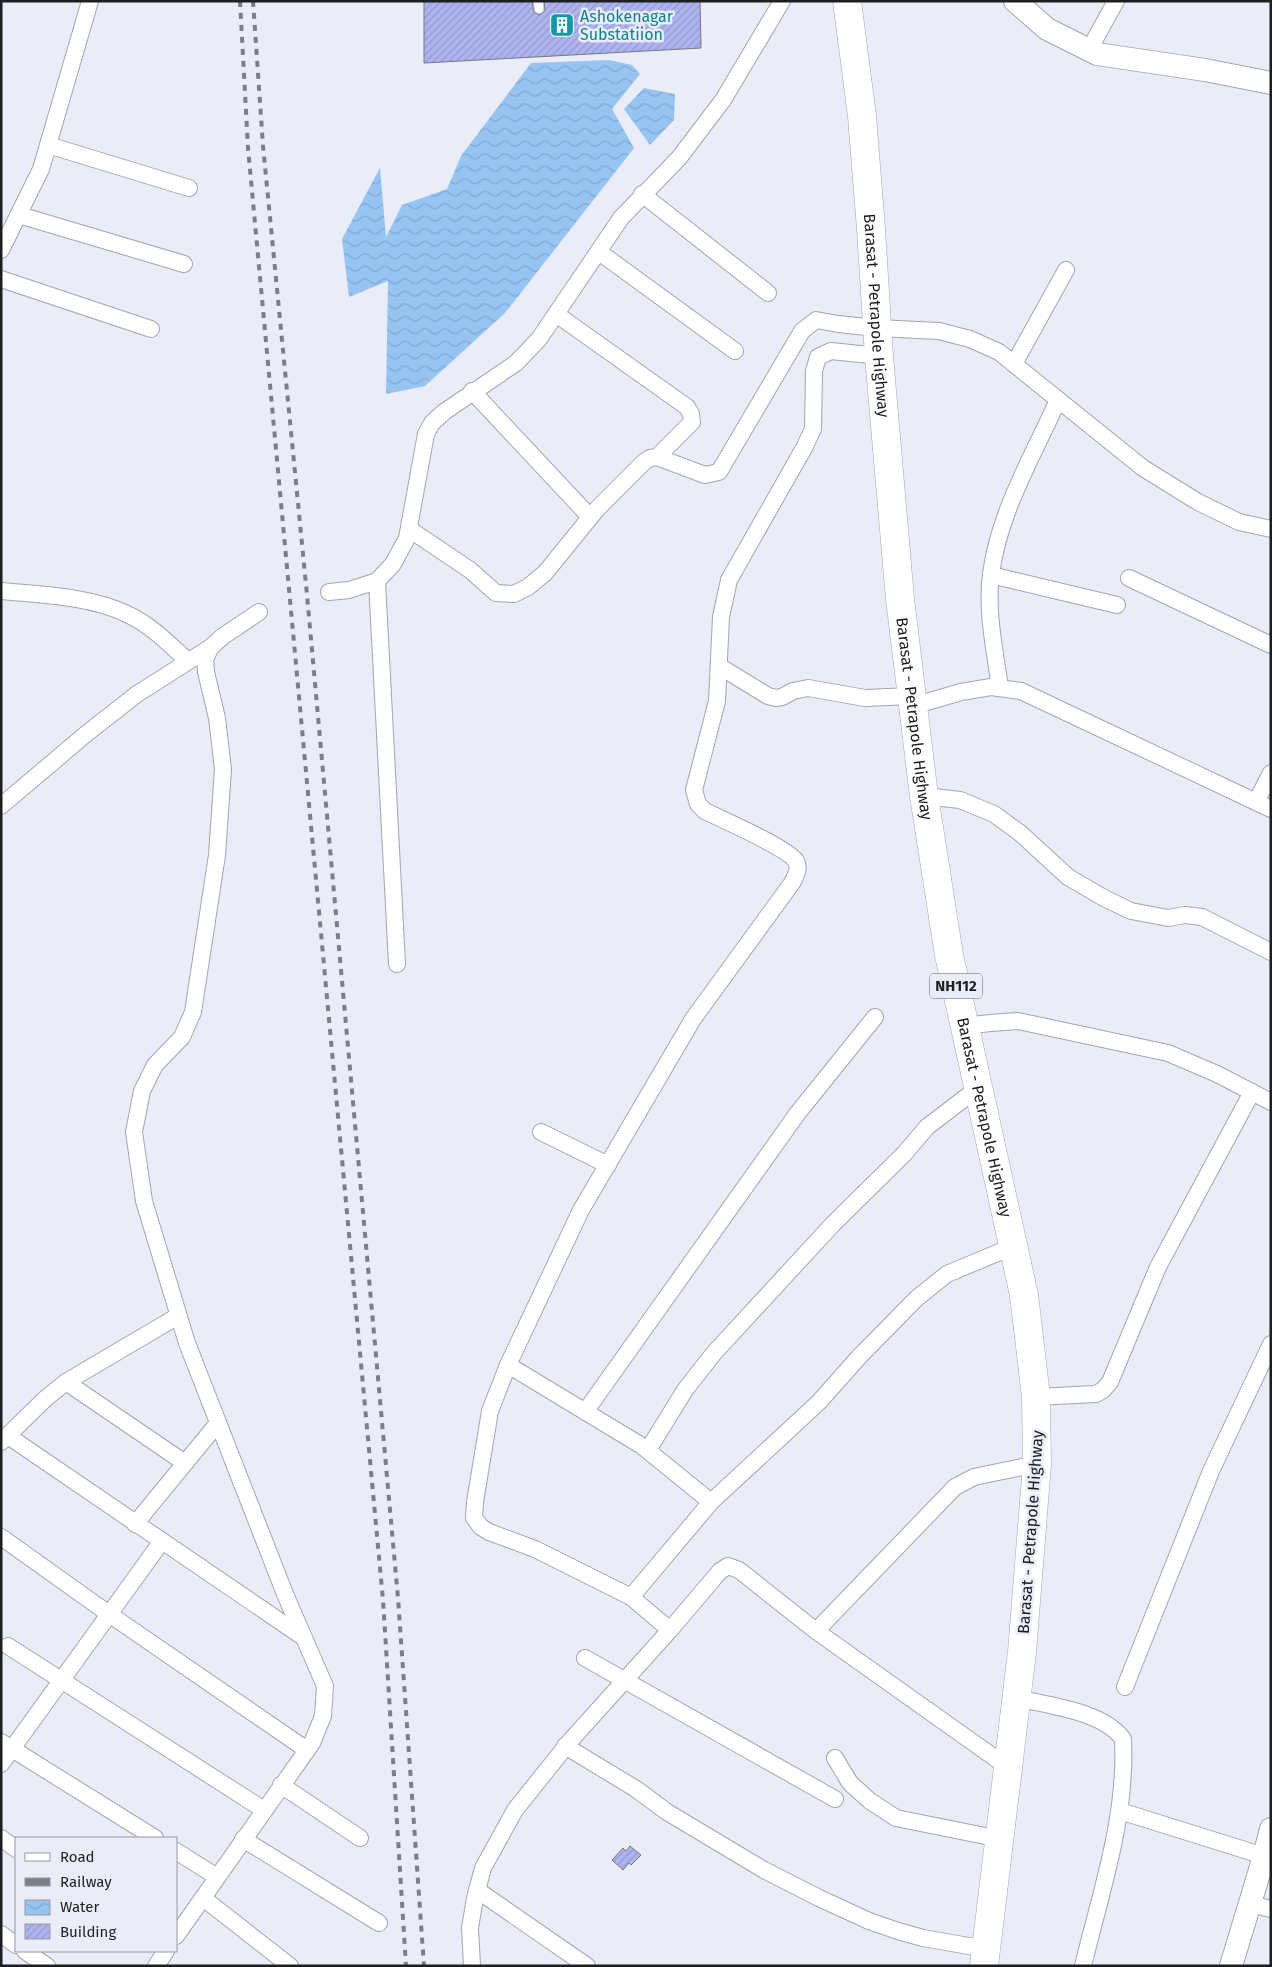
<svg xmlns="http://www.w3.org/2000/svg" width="1272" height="1967" font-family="'Fira Sans',sans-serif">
<defs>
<pattern id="water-waves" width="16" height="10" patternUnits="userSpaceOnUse" patternTransform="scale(1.25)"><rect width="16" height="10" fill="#96c5f4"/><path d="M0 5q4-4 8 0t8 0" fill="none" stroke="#81a9d1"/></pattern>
<pattern id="building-hatch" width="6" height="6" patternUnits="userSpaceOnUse" patternTransform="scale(1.25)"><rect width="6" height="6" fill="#adb4ef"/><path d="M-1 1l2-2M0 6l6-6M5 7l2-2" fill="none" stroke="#949acd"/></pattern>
</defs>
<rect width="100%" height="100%" fill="#eaecf7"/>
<!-- water -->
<g fill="url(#water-waves)">
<polygon points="609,60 632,65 640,74 612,109 634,148 505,313 425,386 386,394 388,281 349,297 342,239 380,168 386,237 402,205 447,189 461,156 531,63"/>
<polygon points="644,88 675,94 674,120 650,145 624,109"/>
</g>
<!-- building -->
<g fill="url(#building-hatch)" stroke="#757780">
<polygon points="424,1 532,1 534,12 539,15 545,11 544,1 700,1 701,48 424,63"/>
<polygon points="630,1846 641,1855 631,1865 629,1863 623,1870 612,1860 623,1848 626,1851"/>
</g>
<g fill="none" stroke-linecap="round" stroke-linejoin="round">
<defs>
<polyline id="service" points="538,1 539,9"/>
<g id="minor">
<polyline points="1089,50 1116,1"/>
<polyline points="48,145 189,188"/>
<polyline points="642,194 768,293"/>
<polyline points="19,215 184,264"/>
<polyline points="1,250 41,169 90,1"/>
<polyline points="599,252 735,351"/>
<polyline points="1,279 151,329"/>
<polyline points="556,314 687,407 691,414 692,422 657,457"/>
<polyline points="1014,364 1066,270"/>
<polyline points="472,391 590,517"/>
<polyline points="409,529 470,570 496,593 514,594 528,587 545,573 597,509 644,462 650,458 657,457 705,475 719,472 802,331 816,320 838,324 877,328 939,331 970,339 999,352 1143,468 1198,502 1239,522 1271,529"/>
<polyline points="991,575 1117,605"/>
<polyline points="1129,578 1271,645"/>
<polyline points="377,581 397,964"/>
<path d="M 1,591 C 42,595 89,596 127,614 C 151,625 169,644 188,661"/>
<polyline points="329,592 349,590 377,581 393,564 407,538 426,434 432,423 444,412 516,363 539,339 621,218 679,158 723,100 782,1"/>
<polyline points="719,666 768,696 776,698 782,697 793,691 808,688 865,698 911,696"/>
<path d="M 1000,688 C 995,651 986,611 991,574 C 999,512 1033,456 1058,400"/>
<polyline points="913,706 961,692 991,687 1021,691 1271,809"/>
<polyline points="924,796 960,800 994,814 1020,833 1068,877 1104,898 1131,911 1168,918 1185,915 1202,917 1271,952"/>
<polyline points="1256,802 1271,773"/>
<polyline points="1,806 86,734 137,694 211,647"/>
<polyline points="965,1026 990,1023 1018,1021 1168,1053 1217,1074 1271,1102"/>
<polyline points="541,1132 608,1165"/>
<polyline points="508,1365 642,1446 711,1502"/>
<polyline points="66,1382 185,1463"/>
<polyline points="1036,1397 1096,1394 1103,1390 1110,1382 1158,1267 1252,1092"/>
<polyline points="585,1412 797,1114 875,1017"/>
<polyline points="8,1436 303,1637"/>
<polyline points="1,1442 45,1399 66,1382 178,1316"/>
<polyline points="648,1450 685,1390 714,1353 833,1224 904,1154 927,1127 978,1088"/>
<polyline points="135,1524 218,1423"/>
<polyline points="1,1537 109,1614 307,1750"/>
<polyline points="631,1597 711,1502 819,1402 858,1358 917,1298 947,1274 1014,1246"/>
<path d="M 670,1630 L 631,1597 L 535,1549 L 489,1532 L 481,1527 L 474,1518 L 475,1502 L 490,1411 L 508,1365 L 581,1210 L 693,1019 L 792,883 C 796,876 800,868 796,861 C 786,847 723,820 705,811 L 698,804 L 694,790 L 717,701 L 721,617 L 729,580 L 804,448 L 813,429 L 814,371 L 818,357 L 831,351 L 879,356"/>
<polyline points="816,1631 955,1487 974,1477 1037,1464"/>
<polyline points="8,1646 264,1810"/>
<polyline points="585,1658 835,1799"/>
<polyline points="1125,1687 1211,1471 1271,1344"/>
<path d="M 1017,1698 C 1050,1706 1102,1711 1123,1739 C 1127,1817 1101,1891 1083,1966"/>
<polyline points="1,1742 155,1838"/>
<polyline points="565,1746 636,1789 667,1812 764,1870 819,1898 869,1921 898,1931 923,1938 986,1949"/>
<polyline points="835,1758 850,1783 870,1801 896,1818 1000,1839"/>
<polyline points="1,1764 162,1541"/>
<polyline points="281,1785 360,1838"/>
<polyline points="1120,1811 1264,1856"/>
<polyline points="1,1838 16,1849"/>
<polyline points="243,1839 379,1923"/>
<polyline points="176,1851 217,1877"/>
<polyline points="477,1890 587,1966"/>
<polyline points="203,1898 290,1966"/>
<polyline points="1250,1904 1271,1909"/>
<polyline points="1,1934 16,1945"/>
<polyline points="176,1936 312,1743 323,1716 325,1686 285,1594 187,1343 144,1201 134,1132 142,1091 155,1065 182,1037 193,1012 217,855 223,769 217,718 206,672 205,659 211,647 222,637 259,612"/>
<polyline points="25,1951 47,1966"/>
<polyline points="156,1966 166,1951"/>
<polyline points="472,1966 470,1928 475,1898 483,1868 515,1810 571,1740 670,1630 720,1571 728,1566 739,1570 816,1631 1009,1768"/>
</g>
<g id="secondary">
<polyline points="1015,1 1047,29 1097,54 1205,70 1271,83"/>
<polyline points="1231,1966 1263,1860 1271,1829"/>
</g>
<g id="trunk">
<path id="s1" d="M 847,1 L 862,116 L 871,229 L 879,356 L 900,599 L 924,796 L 949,955 L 1024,1295 L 1036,1397 L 1037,1464 L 1022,1652 L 984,1966"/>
</g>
</defs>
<!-- service casing -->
<use href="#service" stroke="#a3a5b0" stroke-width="10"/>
<!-- minor casing -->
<use href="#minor" stroke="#a3a5b0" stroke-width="18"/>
<!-- secondary casing -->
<use href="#secondary" stroke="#a3a5b0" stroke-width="24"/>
<!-- trunk casing -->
<use href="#trunk" stroke="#a3a5b0" stroke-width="29"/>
<!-- service -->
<use href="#service" stroke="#fff" stroke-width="9"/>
<!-- minor -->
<use href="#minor" stroke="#fff" stroke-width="16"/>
<!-- secondary -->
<use href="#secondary" stroke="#fff" stroke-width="22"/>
<!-- trunk -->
<use href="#trunk" stroke="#fff" stroke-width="28"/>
<!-- rail -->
<g stroke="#7d7e85" stroke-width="4" stroke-dasharray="6 6" stroke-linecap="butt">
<polyline points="240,1 248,148 383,1600 406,1966"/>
<polyline points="253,1 263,146 307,595 398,1598 424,1966"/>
</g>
</g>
<!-- icons -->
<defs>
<symbol id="building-square" viewBox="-11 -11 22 22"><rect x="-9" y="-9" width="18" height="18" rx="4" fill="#0f9aa8" stroke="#eaecf7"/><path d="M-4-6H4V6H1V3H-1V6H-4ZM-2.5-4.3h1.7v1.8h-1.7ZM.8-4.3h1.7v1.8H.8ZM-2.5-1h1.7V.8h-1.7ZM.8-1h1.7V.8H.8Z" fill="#fff"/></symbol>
</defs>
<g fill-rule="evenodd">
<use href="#building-square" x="548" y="11" width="28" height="28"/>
</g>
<g text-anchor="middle" stroke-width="5" stroke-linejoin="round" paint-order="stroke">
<!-- shield labels -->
<rect fill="#eaecf7" stroke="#5a5c61" stroke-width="1" x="930" y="973.5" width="52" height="25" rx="4"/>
<g font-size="15" font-weight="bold" fill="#1d1e21">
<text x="956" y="991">NH112</text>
</g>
<!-- culture labels -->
<g font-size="16" fill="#0d838f" stroke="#eaecf7" text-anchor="start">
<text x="580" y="22">Ashokenagar<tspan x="580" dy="18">Substatiion</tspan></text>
</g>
<!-- street labels -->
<g font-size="16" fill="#1d1e21" stroke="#eaecf7">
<text dy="6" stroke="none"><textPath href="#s1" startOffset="316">Barasat - Petrapole Highway</textPath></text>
<text dy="6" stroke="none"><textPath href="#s1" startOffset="721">Barasat - Petrapole Highway</textPath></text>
<text dy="6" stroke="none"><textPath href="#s1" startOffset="1126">Barasat - Petrapole Highway</textPath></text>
<text transform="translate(1030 1532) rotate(-86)" y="6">Barasat - Petrapole Highway</text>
</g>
</g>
<!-- border -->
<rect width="1272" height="1967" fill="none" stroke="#1d1e21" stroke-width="5"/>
<!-- legend -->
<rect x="15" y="1837" width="162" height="115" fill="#eaecf7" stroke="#989aa1"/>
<rect x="25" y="1853" width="25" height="8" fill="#ffffff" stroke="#989aa1"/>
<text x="60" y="1862" font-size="15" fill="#1d1e21">Road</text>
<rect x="25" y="1878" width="25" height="8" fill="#7d7e85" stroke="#989aa1"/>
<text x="60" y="1887" font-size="15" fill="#1d1e21">Railway</text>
<rect x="25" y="1900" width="25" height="15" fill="url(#water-waves)" stroke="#989aa1"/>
<text x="60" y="1912" font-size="15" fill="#1d1e21">Water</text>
<rect x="25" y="1924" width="25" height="15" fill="url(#building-hatch)" stroke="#989aa1"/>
<text x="60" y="1937" font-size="15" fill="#1d1e21">Building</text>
</svg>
